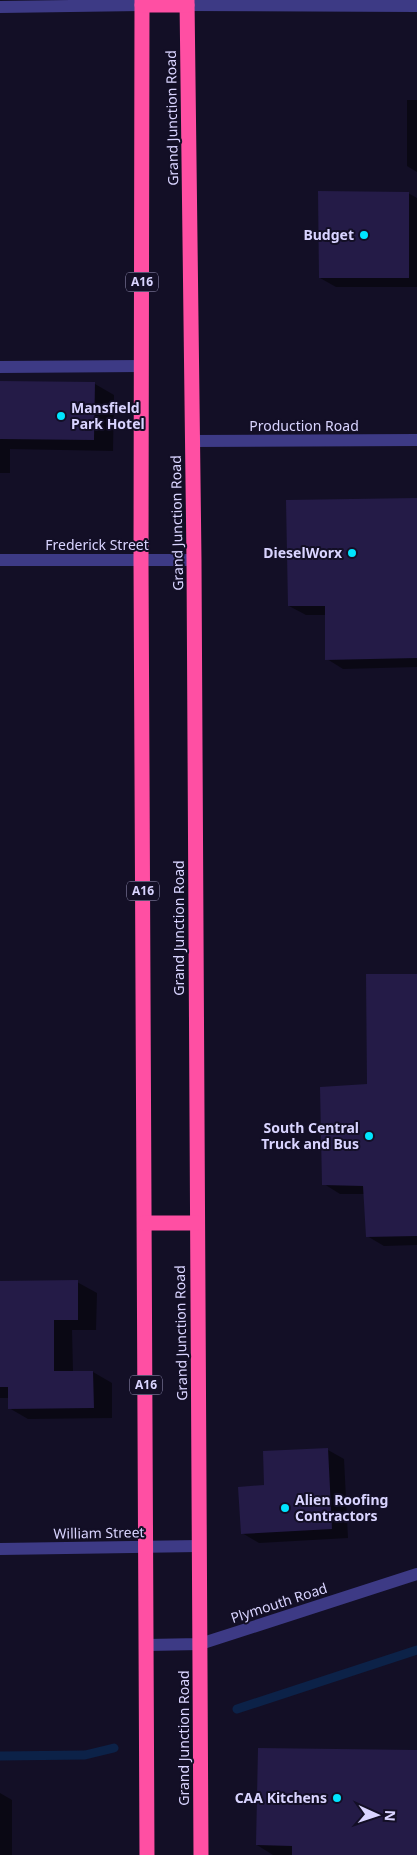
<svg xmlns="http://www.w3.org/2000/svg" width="417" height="1855" font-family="'Noto Sans',sans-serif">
<rect width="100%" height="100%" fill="#130f26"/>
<!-- shadow -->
<g fill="#0007">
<polygon points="407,100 417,100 417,172 407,166"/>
<polygon points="408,193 417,198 417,287 336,287 320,278"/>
<polygon points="0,382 95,384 114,395 113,451 10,449 10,473 0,473"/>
<polygon points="417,499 417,667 343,669 327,659 326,615 306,615 289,606"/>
<polygon points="417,975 417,1245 384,1246 367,1236 365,1194 340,1194 324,1184"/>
<polygon points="0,1282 77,1282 97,1293 96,1330 72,1330 73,1372 93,1372 112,1383 112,1418 28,1419 9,1408 9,1398 0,1398"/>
<polygon points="328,1450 344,1459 348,1538 259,1543 242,1533 266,1486"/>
<polygon points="417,1752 417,1855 273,1855 257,1845"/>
<polygon points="0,1793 12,1800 12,1855 0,1855"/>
</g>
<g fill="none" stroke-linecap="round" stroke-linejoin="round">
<!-- stream -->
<g stroke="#0c2248" stroke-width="9">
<polyline points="237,1709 417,1650"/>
<polyline points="0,1756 85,1755 114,1748"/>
</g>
</g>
<!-- building -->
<g fill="#241b47">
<polygon points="318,191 409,192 409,278 319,278"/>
<polygon points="0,381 95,382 94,440 0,439"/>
<polygon points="417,498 417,658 325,660 325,606 288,606 286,500"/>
<polygon points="366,974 417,974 417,1236 366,1237 363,1186 322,1185 320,1087 367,1084"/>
<polygon points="78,1280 78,1320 54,1320 54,1371 93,1371 94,1408 8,1409 8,1387 0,1387 0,1281"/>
<polygon points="328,1448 332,1529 241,1534 238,1487 264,1485 263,1451"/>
<polygon points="258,1748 417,1750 417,1855 292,1855 292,1846 256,1845"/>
</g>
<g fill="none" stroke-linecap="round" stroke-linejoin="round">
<!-- lane -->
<polyline stroke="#3d3a85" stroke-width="12" points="0,367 142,366"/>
<!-- street -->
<g stroke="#3d3a85" stroke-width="12">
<polyline points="187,5 417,6"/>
<polyline points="0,7 142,5"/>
<polyline points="192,441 417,440"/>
<polyline points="0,560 194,560"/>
<polyline points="0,1549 199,1546"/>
<polyline points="147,1645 200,1644 417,1574"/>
</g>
<!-- highway -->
<g stroke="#ff4fa3" stroke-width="15">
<polyline points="142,0 141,560 147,1855"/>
<polyline points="187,0 194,560 201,1855"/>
<polyline points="142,5 187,5"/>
<polyline points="145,1223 196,1223"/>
</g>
</g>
<!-- markers -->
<g fill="#00e5ff" stroke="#130f26" stroke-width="2">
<circle cx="364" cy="235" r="5"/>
<circle cx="61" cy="416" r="5"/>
<circle cx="352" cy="553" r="5"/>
<circle cx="369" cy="1136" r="5"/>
<circle cx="285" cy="1508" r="5"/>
<circle cx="337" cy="1798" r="5"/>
</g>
<g text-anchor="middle" stroke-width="4" stroke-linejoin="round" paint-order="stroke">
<!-- shield labels -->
<g fill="#130f26" stroke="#9e99be" stroke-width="1">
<rect x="126" y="272.5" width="32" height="19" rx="4"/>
<rect x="127" y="881.5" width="32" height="19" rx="4"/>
<rect x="130" y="1375.5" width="32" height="19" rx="4"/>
</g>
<g font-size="12" font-weight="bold" fill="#d9d4ff">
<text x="142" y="286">A16</text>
<text x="143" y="895">A16</text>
<text x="146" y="1389">A16</text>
</g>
<!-- street labels -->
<g font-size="14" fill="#d9d4ff" stroke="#130f26">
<text transform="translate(172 118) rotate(-91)" y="5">Grand Junction Road</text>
<text x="304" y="431">Production Road</text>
<text transform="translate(177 523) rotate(-91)" y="5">Grand Junction Road</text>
<text x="97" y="550">Frederick Street</text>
<text transform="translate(179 928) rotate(-90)" y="5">Grand Junction Road</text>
<text transform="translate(181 1333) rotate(-91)" y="5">Grand Junction Road</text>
<text transform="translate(99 1533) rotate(-1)" y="5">William Street</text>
<text transform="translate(279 1603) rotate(-18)" y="5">Plymouth Road</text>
<text transform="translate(184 1738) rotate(-90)" y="5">Grand Junction Road</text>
</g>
<!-- poi labels -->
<g font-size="14" font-weight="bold" fill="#d9d4ff" stroke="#130f26" text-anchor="end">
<text x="354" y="240">Budget</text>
<text x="71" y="413" text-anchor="start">Mansfield<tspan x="71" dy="16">Park Hotel</tspan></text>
<text x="342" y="558">DieselWorx</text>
<text x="359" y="1133">South Central<tspan x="359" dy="16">Truck and Bus</tspan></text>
<text x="295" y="1505" text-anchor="start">Alien Roofing<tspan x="295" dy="16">Contractors</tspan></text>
<text x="327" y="1803">CAA Kitchens</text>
</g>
</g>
<!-- north arrow -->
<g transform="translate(377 1815) rotate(93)" stroke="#130f26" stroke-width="4" paint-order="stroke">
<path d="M0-4L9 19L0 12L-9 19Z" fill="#d9d4ff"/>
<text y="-8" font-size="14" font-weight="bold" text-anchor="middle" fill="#d9d4ff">N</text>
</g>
</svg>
